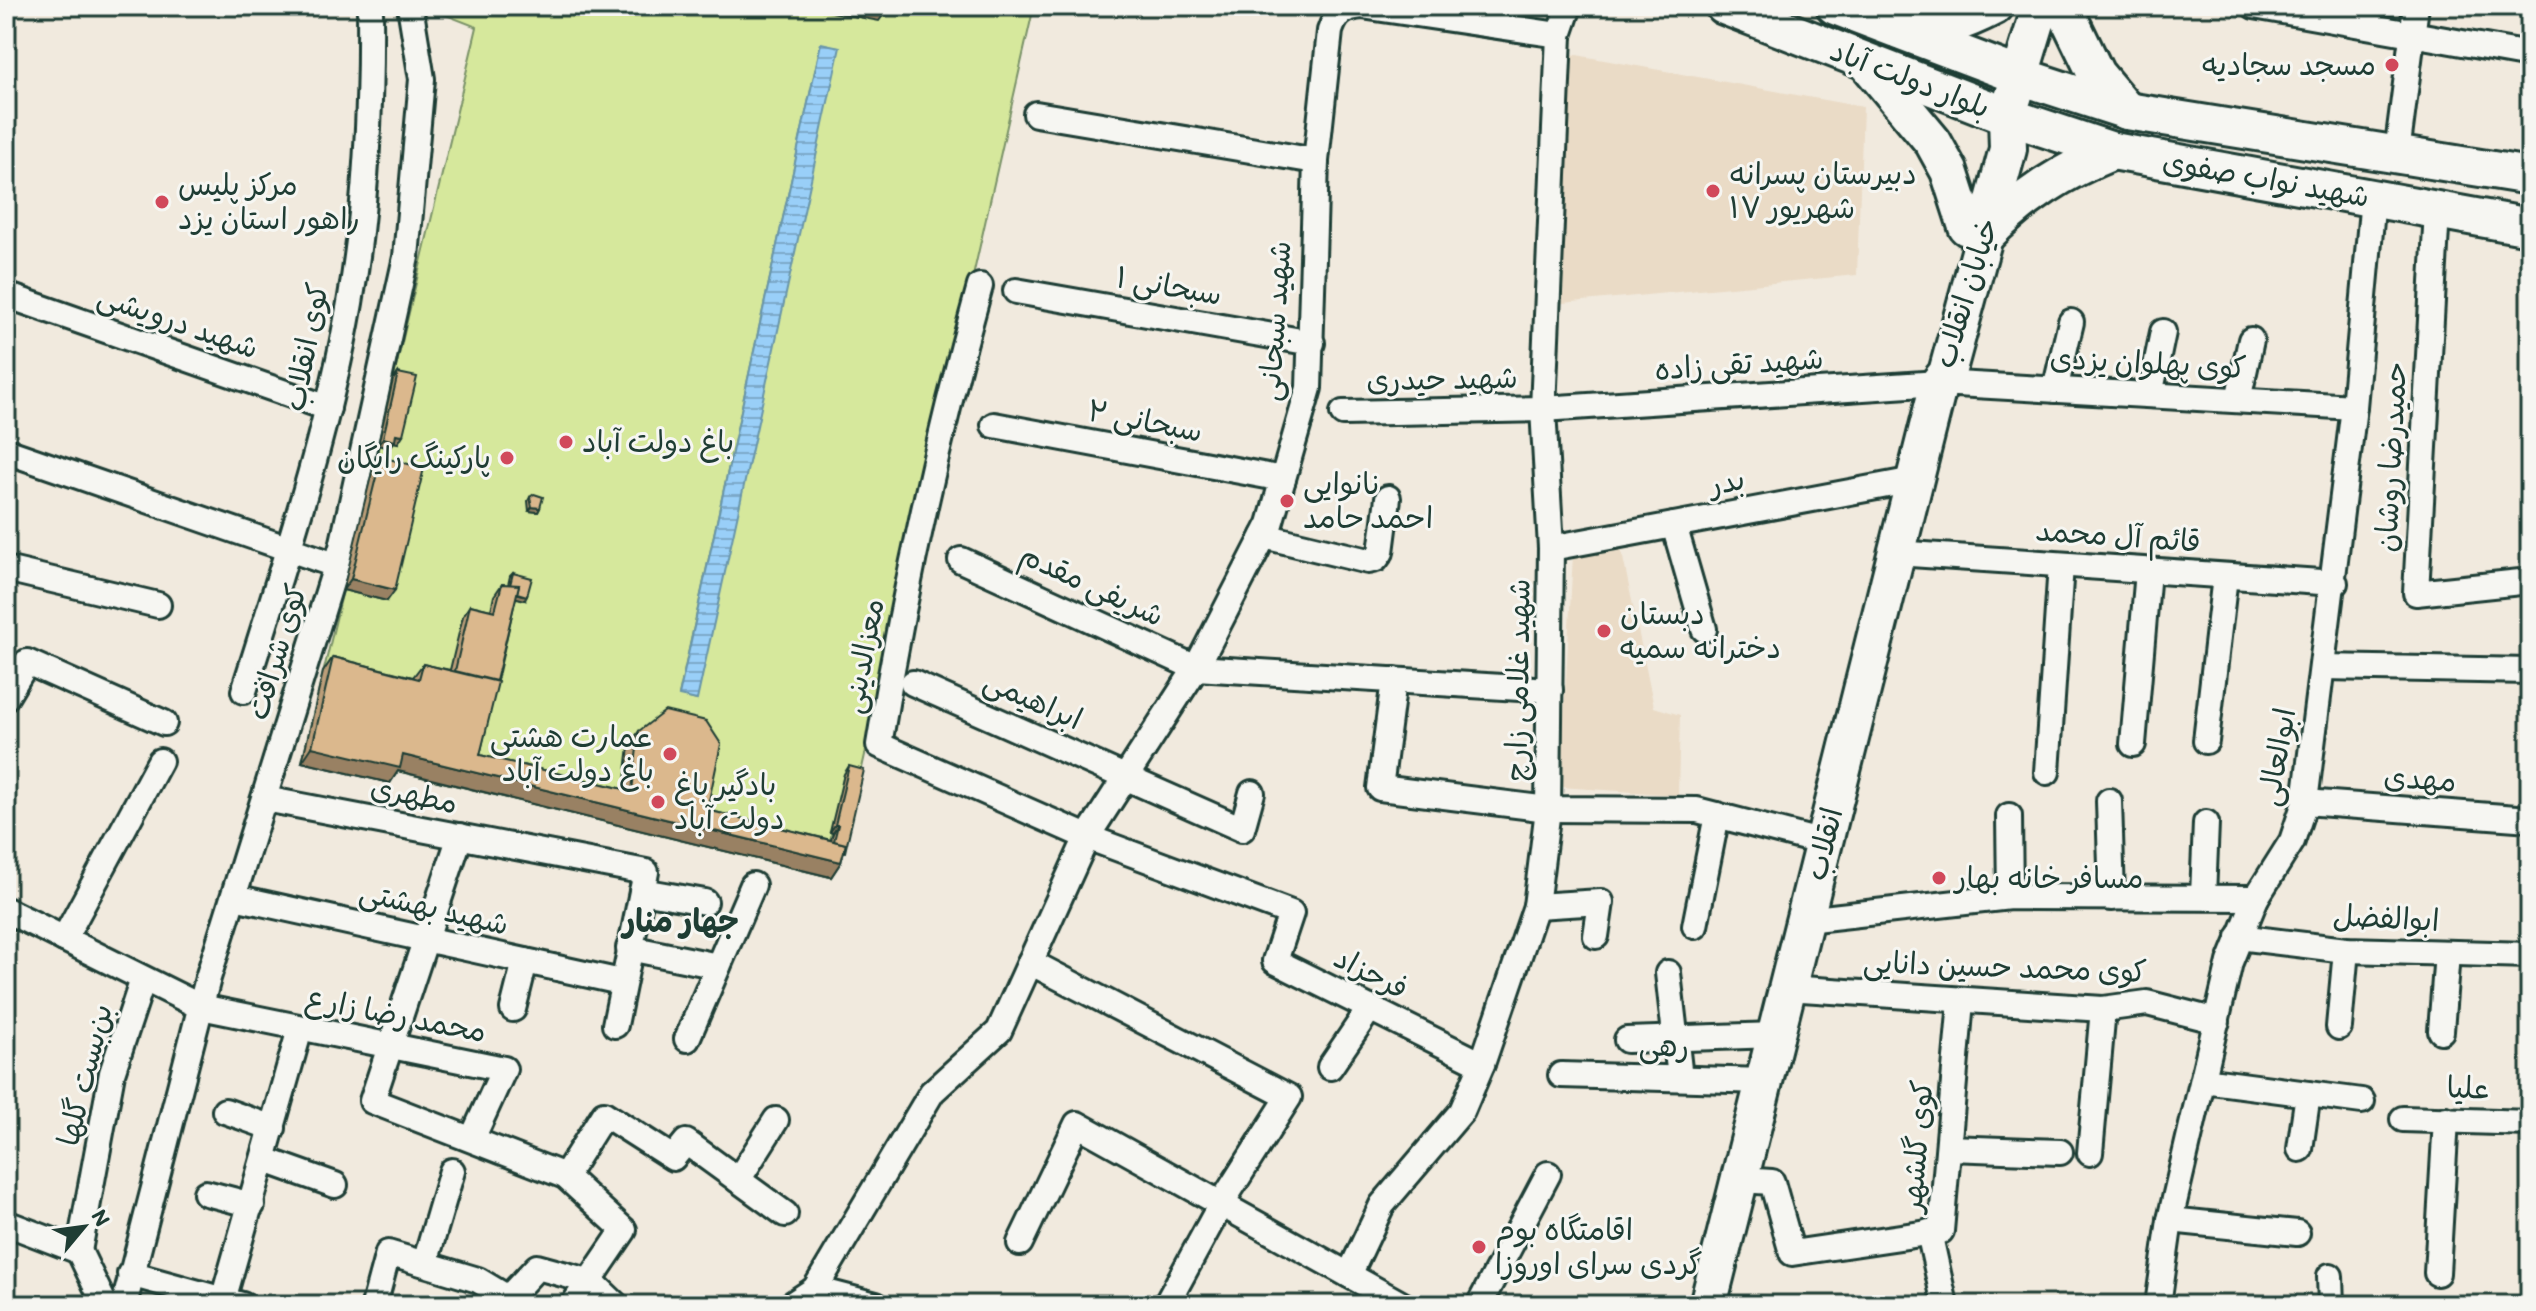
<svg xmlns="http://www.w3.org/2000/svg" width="2536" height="1311" font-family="Itim,'Playpen Sans Arabic',sans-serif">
<defs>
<pattern id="water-rules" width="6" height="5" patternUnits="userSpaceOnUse" patternTransform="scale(2)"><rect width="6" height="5" fill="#99cff8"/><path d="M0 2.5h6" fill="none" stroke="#7ca9ca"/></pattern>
</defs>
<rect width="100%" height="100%" fill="#f1eade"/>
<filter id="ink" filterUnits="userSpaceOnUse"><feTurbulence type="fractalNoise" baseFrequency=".0125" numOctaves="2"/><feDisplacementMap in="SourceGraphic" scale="16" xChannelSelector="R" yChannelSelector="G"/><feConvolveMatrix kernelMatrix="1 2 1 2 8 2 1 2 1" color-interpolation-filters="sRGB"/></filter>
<g filter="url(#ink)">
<!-- built -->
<g fill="#eadbc6">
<polygon points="1571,54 1863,107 1857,275 1562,303"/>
<polygon points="1621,548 1654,707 1680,715 1678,795 1560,787 1573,555"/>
</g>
<!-- green -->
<path fill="#d6e89c" stroke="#7a9268" stroke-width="2" fill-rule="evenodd" d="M 423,6 L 1034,6 L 860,777 L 831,877 L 393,770 L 830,877 L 844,774 L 827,856 L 470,769 L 487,622 L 446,686 L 323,672 L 302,762 L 477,27 ZM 821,44 L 839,47 L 696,700 L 679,695 Z"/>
<!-- water -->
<polygon fill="url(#water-rules)" stroke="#6895aa" stroke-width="2" points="821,43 840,47 697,700 679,696"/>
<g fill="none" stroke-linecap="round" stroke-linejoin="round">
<defs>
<g id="street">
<polyline points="2254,6 2530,55"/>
<polyline points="1036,114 1316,161"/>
<polyline points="2397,153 2416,6"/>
<polyline points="2437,210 2416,593 2530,581"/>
<path d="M 980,286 C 938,437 904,590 879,745 L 1087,837 L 1291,913 L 1275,961 L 1482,1064"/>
<polyline points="1016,291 1312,343"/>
<polyline points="6,295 328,408"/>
<polyline points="2055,390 2071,322"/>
<polyline points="2150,395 2163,332"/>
<polyline points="2238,400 2251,340"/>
<polyline points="1343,413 1543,409 1939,383 2354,407"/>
<polyline points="994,425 1283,479"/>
<polyline points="6,451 338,566"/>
<polyline points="1674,525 1704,629"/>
<polyline points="1264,536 1368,561 1376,559 1381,552 1388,498"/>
<polyline points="1551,548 1914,480"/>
<polyline points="1896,553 2335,583"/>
<polyline points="961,560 1196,668 1550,690"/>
<polyline points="6,569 158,605"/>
<polyline points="2324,667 2530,671"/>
<polyline points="1394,680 1380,788 1548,809 1697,810 1824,843"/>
<polyline points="913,683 1242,829 1252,793"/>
<path d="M 244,691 C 284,563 327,435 350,303 C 367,205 371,105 370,6"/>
<polyline points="6,697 27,662 164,723"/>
<polyline points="2206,741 2225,576"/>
<polyline points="2133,744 2148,571"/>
<polyline points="2047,772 2061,565"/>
<polyline points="265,799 646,872 615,1025"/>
<polyline points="2109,801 2112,898"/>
<polyline points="2305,802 2530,819"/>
<polyline points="2009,816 2010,897"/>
<polyline points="460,836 372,1101 565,1176 624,1230 573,1305"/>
<polyline points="642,891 705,902"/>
<polyline points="2203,896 2206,823"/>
<polyline points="234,897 621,982"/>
<polyline points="1536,906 1601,902 1596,936"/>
<polyline points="6,910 201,1007 504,1069 472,1139"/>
<polyline points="1805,920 2010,897 2256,898"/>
<polyline points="1695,926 1717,815"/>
<polyline points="2239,937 2346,950 2530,955"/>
<polyline points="64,939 160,761"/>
<polyline points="629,948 718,966"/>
<polyline points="1030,962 1289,1097 1221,1204 1166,1305"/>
<polyline points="1668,973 1680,1078"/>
<polyline points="1787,988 2103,1009 2147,1003 2217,1021"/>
<polyline points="513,1009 525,961"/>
<polyline points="2339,1027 2346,950"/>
<polyline points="2441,1031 2447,953"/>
<polyline points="687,1039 753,885"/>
<polyline points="1627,1040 1776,1035"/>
<polyline points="1330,1067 1370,1008"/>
<polyline points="1561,1075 1764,1081"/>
<polyline points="2203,1080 2362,1101"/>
<polyline points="225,1111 273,1128"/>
<polyline points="2403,1119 2530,1123"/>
<polyline points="1949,1148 2060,1152"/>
<polyline points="2300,1149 2308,1094"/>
<polyline points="2090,1153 2103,1009"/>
<polyline points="265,1160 335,1185"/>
<polyline points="565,1176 604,1114 673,1158 686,1142 785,1214"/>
<polyline points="738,1180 776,1120"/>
<polyline points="1740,1180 1772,1182 1792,1253 1941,1231 1961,1001"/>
<polyline points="206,1193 252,1205"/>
<polyline points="2170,1220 2297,1233"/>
<polyline points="6,1223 79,1251 112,1073 143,979"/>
<polyline points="1929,1232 1945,1305"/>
<polyline points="1020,1243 1077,1124 1403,1305"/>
<polyline points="79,1251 105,1305"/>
<polyline points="425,1263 452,1171"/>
<polyline points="2437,1273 2446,1119"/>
<polyline points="130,1274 242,1305"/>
<polyline points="1349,1275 1382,1205 1462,1111 1482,1064 1536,906 1548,809 1551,548 1543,409 1559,35"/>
<polyline points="2330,1276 2331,1305"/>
<polyline points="223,1300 300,1029"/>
<polyline points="124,1305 208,978 342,547 406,257 422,79 410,6"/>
<polyline points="374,1305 388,1253 478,1280 508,1298 537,1267 592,1282 616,1305"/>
<polyline points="791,1305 815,1289"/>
<path d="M 876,1305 L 815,1289 L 932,1092 L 999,1031 L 1087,837 L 1196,668 L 1270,524 L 1309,388 L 1316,161 L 1330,31 C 1336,13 1343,8 1362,6 L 1559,35 L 1569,6"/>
<polyline points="1479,1305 1548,1174"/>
<polyline points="2158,1305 2170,1220 2230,962 2256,898 2292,841 2305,802 2354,407 2373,198"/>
</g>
<g id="secondary">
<polyline points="1724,6 2007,116 2113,151 2530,227"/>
<polyline points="1835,6 2020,76 2127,111 2530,176"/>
<polyline points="2063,6 2096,74 2127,111"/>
<path d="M 1906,27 C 1942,31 1964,22 1995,6"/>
<polyline points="1869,65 1933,142 1949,171 1967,227"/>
<polyline points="2013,98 2041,6"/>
<path d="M 1985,236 C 2024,196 2061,172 2113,151"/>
<polyline points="1708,1305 1939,383 1947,373 2008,149 2007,116"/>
</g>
</defs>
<!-- street casing -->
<use href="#street" stroke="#1f3d34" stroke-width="30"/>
<!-- secondary casing -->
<use href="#secondary" stroke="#1f3d34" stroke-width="42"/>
<!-- street -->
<use href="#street" stroke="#f6f6f2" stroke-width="24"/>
<!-- secondary -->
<use href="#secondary" stroke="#f6f6f2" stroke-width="36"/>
</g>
<!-- wall -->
<g fill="#bc9e79" stroke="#1f3d34" stroke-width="2">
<polygon points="398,373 398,443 394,442 389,448 378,445 393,380"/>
<polygon points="381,457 387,601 343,590 373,468"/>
<polygon points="530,497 540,508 538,512 529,511 528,501"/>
<polygon points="513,573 525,600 516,597 480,755 624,789 629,746 639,731 707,810 831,840 833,833 830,832 844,774 849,766 843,855 841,862 831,877 398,771 390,783 302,762 323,672 333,657 413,677 423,664 450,670 463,616 470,605 491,610 494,596 502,584 508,585 510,576"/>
</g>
<!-- shaded-wall -->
<g fill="#998163" stroke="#1f3d34" stroke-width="2">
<polygon points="811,6 866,6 887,10 879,21 810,8"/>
<polygon points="396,434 403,435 398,443 394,442 389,448 378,445 383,438"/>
<polygon points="532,507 540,508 538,512 529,511"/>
<polygon points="351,579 395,590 387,601 343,590"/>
<polygon points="508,591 527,596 525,600 506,595"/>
<polygon points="312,747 403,755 841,862 831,877 398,771 390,783 302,762"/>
<polygon points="835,825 838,825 833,833 830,832"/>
</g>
<!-- building -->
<g fill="#dbb88d" stroke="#1f3d34" stroke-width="2">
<polygon points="866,6 888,6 887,10"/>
<polygon points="398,373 417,377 403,435 396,434 395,441 383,438"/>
<polygon points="381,457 424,468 395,590 351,579"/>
<polygon points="534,494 543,497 540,508 532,507 530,497"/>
<polygon points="513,573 532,578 527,596 517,593 519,585 510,585"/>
<polygon points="502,584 519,585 496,681 455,671 470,605 495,611"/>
<polygon points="333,657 419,679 423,664 498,682 480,755 632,791 639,731 665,711 706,721 721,744 707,810 846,844 841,862 403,755 400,768 312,747"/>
<polygon points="849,766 864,770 845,852 844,852 846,844 834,841 838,825 835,825"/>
</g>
</g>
<!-- markers -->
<g fill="#d1495b" stroke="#f6f6f2" stroke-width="3">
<circle cx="2392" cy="65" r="8"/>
<circle cx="1713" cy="191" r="8"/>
<circle cx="162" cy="202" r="8"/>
<circle cx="566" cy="442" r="8"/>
<circle cx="507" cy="458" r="8"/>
<circle cx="1287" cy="501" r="8"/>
<circle cx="1604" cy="631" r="8"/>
<circle cx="670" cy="754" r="8"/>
<circle cx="658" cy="802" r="8"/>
<circle cx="1939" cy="878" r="8"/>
<circle cx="1479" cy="1247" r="8"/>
</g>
<g text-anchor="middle" stroke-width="6" stroke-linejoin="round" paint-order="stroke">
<!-- poi labels -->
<g font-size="30" fill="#1f3d34" stroke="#f6f6f2" text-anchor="start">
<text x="2376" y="75" text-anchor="end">مسجد سجادیه</text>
<text x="1729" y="184">دبیرستان پسرانه<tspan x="1729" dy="34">۱۷ شهریور</tspan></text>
<text x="178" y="195">مرکز پلیس<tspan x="178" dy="34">راهور استان یزد</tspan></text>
<text x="582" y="452">باغ دولت آباد</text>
<text x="491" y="468" text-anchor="end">پارکینگ رایگان</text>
<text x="1303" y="494">نانوایی<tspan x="1303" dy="34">احمد حامد</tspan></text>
<text x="1620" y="624">دبستان<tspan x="1620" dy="34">دخترانه سمیه</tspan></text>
<text x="654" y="747" text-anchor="end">عمارت هشتی<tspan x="654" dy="34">باغ دولت آباد</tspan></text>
<text x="674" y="795">بادگیر باغ<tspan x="674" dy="34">دولت آباد</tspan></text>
<text x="1955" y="888">مسافر خانه بهار</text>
<text x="1495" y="1240">اقامتگاه بوم<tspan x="1495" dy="34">گردی سرای اوروزا</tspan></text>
</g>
<!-- street labels -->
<g font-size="30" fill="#1f3d34" stroke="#f6f6f2">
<text transform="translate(1910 79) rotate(21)" y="10">بلوار دولت آباد</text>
<text transform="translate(2266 179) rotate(10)" y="10">شهید نواب صفوی</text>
<text transform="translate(1169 286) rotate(10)" y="10">سبحانی ۱</text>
<text transform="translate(1966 293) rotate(-73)" y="10">خیابان انقلاب</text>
<text transform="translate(1275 321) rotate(-86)" y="10">شهید سبحانی</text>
<text transform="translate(178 322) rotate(19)" y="10">شهید درویشی</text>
<text transform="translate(306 347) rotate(-79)" y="10">کوی انقلاب</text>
<text transform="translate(2148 363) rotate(3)" y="10">کوی پهلوان یزدی</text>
<text transform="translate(1739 364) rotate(-4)" y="10">شهید تقی زاده</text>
<text transform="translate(1442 379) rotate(-1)" y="10">شهید حیدری</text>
<text transform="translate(1145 421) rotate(11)" y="10">سبحانی ۲</text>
<text transform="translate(2391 457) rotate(-87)" y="10">حمیدرضا روشان</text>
<text transform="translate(1727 482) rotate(-11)" y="10">بدر</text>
<text transform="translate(2118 536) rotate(4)" y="10">قائم آل محمد</text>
<text transform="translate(1092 585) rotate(25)" y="10">شریفی مقدم</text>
<text transform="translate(277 652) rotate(-73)" y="10">کوی شرافت</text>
<text transform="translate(863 656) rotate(-79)" y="10">معزالدینی</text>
<text transform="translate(1518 680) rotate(-89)" y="10">شهید غلامی زارچ</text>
<text transform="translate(1033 700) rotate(24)" y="10">ابراهیمی</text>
<text transform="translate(2277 757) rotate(-80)" y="10">ابوالعالی</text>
<text transform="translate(2420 779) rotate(4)" y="10">مهدی</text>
<text transform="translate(414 795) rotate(11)" y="10">مطهری</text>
<text transform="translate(1824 844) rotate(-76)" y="10">انقلاب</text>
<text transform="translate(434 908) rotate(13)" y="10">شهید بهشتی</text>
<text transform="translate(2386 918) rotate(3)" y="10">ابوالفضل</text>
<text transform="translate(2005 967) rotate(2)" y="10">کوی محمد حسین دانایی</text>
<text transform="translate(1371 973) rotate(27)" y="10">فرحزاد</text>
<text transform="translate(396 1015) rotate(11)" y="10">محمد رضا زارع</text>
<text transform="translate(1664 1046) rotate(2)" y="10">رهی</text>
<text transform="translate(85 1075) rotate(-76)" y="10">بن‌بست گلها</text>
<text transform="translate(2468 1088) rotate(2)" y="10">علیا</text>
<text transform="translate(1917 1146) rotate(-85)" y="10">کوی گلشهر</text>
</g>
<!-- neighbourhood labels -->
<g font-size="32" font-weight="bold" fill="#1f3d34" stroke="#f6f6f2">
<text x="681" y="932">جهار منار</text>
</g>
</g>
<!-- margin -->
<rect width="2536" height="1311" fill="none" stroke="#f6f6f2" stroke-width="32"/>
<rect x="16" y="16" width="2504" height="1279" fill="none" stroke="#1f3d34" stroke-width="3" filter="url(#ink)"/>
<!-- north arrow -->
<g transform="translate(84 1227) rotate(61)" stroke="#f6f6f2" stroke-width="6" paint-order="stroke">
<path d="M0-6L14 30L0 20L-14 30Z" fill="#1f3d34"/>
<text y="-12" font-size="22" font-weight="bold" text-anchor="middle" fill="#1f3d34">N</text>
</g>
</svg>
